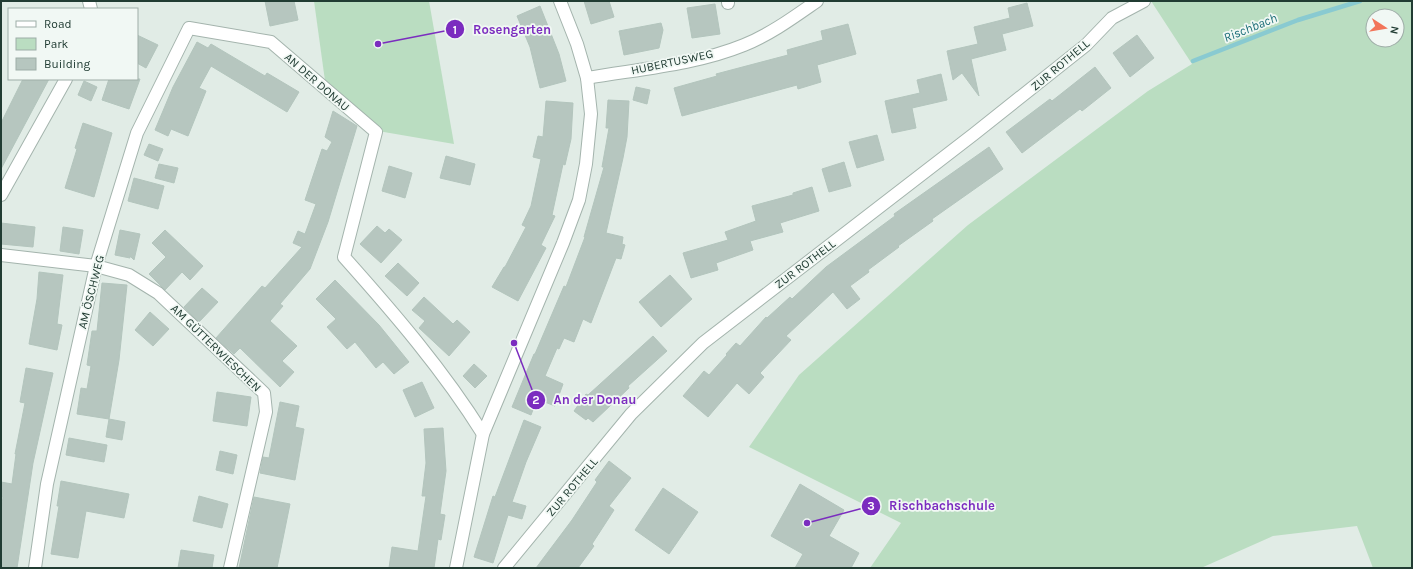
<svg xmlns="http://www.w3.org/2000/svg" width="1413" height="569" font-family="Karla,sans-serif">
<rect width="100%" height="100%" fill="#e1ece6"/>
<!-- green -->
<g fill="#baddc1" fill-rule="evenodd">
<polygon points="314,1 429,1 454,144 378,131 326,88"/>
<path d="M 1151,1 L 1412,1 L 1412,568 L 1373,568 L 1357,526 L 1273,536 L 1201,568 L 870,568 L 901,523 L 749,447 L 799,375 L 968,225 L 1148,91 L 1192,64 ZM 1373,16 L 1397,16 L 1397,40 L 1373,40 Z"/>
</g>
<g fill="none" stroke-linecap="round" stroke-linejoin="round">
<!-- stream -->
<polyline stroke="#89cad1" stroke-width="4.5" points="1193,61 1298,20 1360,1"/>
</g>
<!-- building -->
<g fill="#b6c6bf" stroke="#b3c5bd">
<polygon points="265,1 294,1 298,20 270,26"/>
<polygon points="584,1 609,1 614,17 591,24"/>
<polygon points="1027,3 1033,26 1002,34 1006,50 971,59 979,96 962,73 953,80 947,51 978,44 974,27 1010,18 1008,8"/>
<polygon points="715,4 720,34 692,38 687,8"/>
<polygon points="540,6 559,54 566,81 540,88 530,47 517,16"/>
<polygon points="661,23 663,30 659,48 624,55 619,31"/>
<polygon points="848,24 856,54 817,65 821,82 798,89 797,85 682,116 674,88 717,76 716,74 788,55 787,50 823,40 821,31"/>
<polygon points="137,35 158,45 146,68 137,63"/>
<polygon points="1137,35 1154,58 1130,77 1113,53"/>
<polygon points="197,42 208,48 211,44 265,76 267,73 299,92 287,112 211,66 199,88 206,91 188,136 171,129 168,136 155,130 173,87"/>
<polygon points="1095,67 1111,88 1082,111 1080,109 1022,153 1006,132 1050,99 1052,101"/>
<polygon points="941,74 947,100 912,108 916,128 892,133 885,101 920,93 917,80"/>
<polygon points="23,79 49,79 1,169 1,123"/>
<polygon points="109,79 140,79 129,109 102,100"/>
<polygon points="84,81 97,87 91,101 78,95"/>
<polygon points="636,87 650,90 647,104 633,100"/>
<polygon points="608,100 629,101 627,137 623,158 606,233 623,237 622,244 625,245 621,259 616,258 591,323 583,319 574,342 564,338 559,349 557,348 545,376 563,384 555,406 537,399 531,415 512,407 534,354 535,354 564,286 566,287 585,237 584,237 604,167 602,167 609,128 606,128"/>
<polygon points="546,101 573,103 571,139 565,165 563,164 552,215 555,216 541,245 546,248 518,301 492,287 504,267 505,267 526,227 522,225 531,206 541,159 533,157 538,136 543,137"/>
<polygon points="333,111 357,126 328,222 310,269 280,304 283,306 270,321 297,346 282,361 294,372 280,387 240,348 234,354 216,338 262,286 265,288 302,247 293,243 298,231 305,234 316,204 305,200 322,149 327,151 332,142 325,137"/>
<polygon points="83,123 112,133 94,197 65,188 77,149 75,148"/>
<polygon points="877,135 884,160 857,168 849,142"/>
<polygon points="149,144 163,149 158,161 144,155"/>
<polygon points="989,147 1003,169 932,219 933,221 898,246 899,247 868,270 869,272 850,286 860,299 847,309 833,292 786,336 791,340 760,373 764,377 749,394 737,383 708,417 683,396 704,371 709,375 727,355 726,354 736,343 740,346 766,317 767,318 790,297 792,299 826,267 895,216 894,214"/>
<polygon points="446,156 475,164 470,185 440,178"/>
<polygon points="844,162 851,186 829,192 822,169"/>
<polygon points="159,164 178,168 174,183 155,178"/>
<polygon points="389,166 412,173 405,198 382,191"/>
<polygon points="134,178 164,186 158,209 128,201"/>
<polygon points="812,187 819,211 780,223 783,232 750,241 753,250 716,263 718,270 691,278 683,253 728,240 725,232 756,221 752,206 793,195 793,193"/>
<polygon points="1,223 35,227 33,247 1,244"/>
<polygon points="377,226 385,233 389,229 402,240 381,263 360,244"/>
<polygon points="63,227 83,230 79,254 60,251"/>
<polygon points="120,230 140,234 134,260 130,256 130,258 115,255"/>
<polygon points="165,230 203,266 190,280 182,272 165,290 149,274 166,257 152,243"/>
<polygon points="398,263 419,283 407,296 385,276"/>
<polygon points="39,272 63,275 57,324 62,325 57,350 29,344 37,299"/>
<polygon points="670,275 692,299 661,327 639,302"/>
<polygon points="335,280 379,325 409,362 394,374 383,362 376,368 355,342 347,349 327,327 336,319 316,299"/>
<polygon points="102,283 127,285 119,360 109,419 77,414 81,388 87,389 91,366 87,365 92,331 97,331"/>
<polygon points="202,288 218,302 199,322 184,307"/>
<polygon points="424,297 453,324 457,320 470,332 449,356 419,328 425,321 412,310"/>
<polygon points="150,312 169,329 153,346 135,330"/>
<polygon points="653,336 667,351 628,386 629,388 593,422 588,418 586,420 574,411 586,394 588,395"/>
<polygon points="474,364 487,376 475,388 463,376"/>
<polygon points="26,368 53,373 33,463 17,568 1,568 1,509 3,497 1,497 1,482 12,484 16,454 15,454 25,403 20,402"/>
<polygon points="422,382 434,408 415,417 403,390"/>
<polygon points="217,392 251,397 247,426 213,421"/>
<polygon points="280,402 299,406 295,427 304,429 295,480 260,473 263,457 269,458"/>
<polygon points="109,419 125,422 122,440 106,437"/>
<polygon points="524,420 541,427 526,462 512,502 526,506 522,519 508,515 493,563 474,557 493,496 495,497"/>
<polygon points="443,428 446,471 440,514 445,515 441,540 438,539 434,568 389,568 392,547 418,551 426,496 422,496 426,463 424,429"/>
<polygon points="69,438 107,445 104,462 66,455"/>
<polygon points="220,451 237,455 233,474 216,470"/>
<polygon points="609,461 631,478 609,506 614,510 592,544 594,546 578,568 536,568 572,520 597,482 595,480"/>
<polygon points="61,481 129,494 124,518 86,511 78,558 51,554 59,506 57,506"/>
<polygon points="800,484 844,510 829,536 859,553 851,568 795,568 803,554 771,536"/>
<polygon points="663,488 698,512 669,554 635,530"/>
<polygon points="199,496 228,504 222,528 193,521"/>
<polygon points="254,497 290,504 277,568 239,568"/>
<polygon points="181,550 214,555 212,568 178,568"/>
</g>
<g fill="none" stroke-linecap="round" stroke-linejoin="round">
<defs>
<g id="street">
<polyline points="89,1 91,9"/>
<polyline points="728,1 728,3"/>
<path d="M 587,78 C 639,69 695,65 744,45 C 771,34 794,17 817,1"/>
<polyline points="1,195 66,79"/>
<polyline points="1,255 96,266 129,275 158,293 264,393 266,412 230,568"/>
<path d="M 35,568 L 47,484 L 96,266 L 137,133 L 189,28 L 271,42 L 376,132 L 344,257 C 394,313 443,370 483,434"/>
<polyline points="456,568 483,434 563,243 579,200 586,164 591,114 587,78 577,44 560,1"/>
<polyline points="504,568 631,414 703,343 974,134 1086,45 1112,18 1144,1"/>
</g>
</defs>
<!-- street casing -->
<use href="#street" stroke="#a4b4ad" stroke-width="14"/>
<!-- street -->
<use href="#street" stroke="#fff" stroke-width="12"/>
</g>
<g text-anchor="middle" stroke-width="3.5" stroke-linejoin="round" paint-order="stroke">
<!-- street labels -->
<g font-size="12" fill="#213c33" stroke="#f1f8f4">
<text transform="translate(672 62) rotate(-12)" y="4">HUBERTUSWEG</text>
<text transform="translate(1060 65) rotate(-40)" y="4">ZUR ROTHELL</text>
<text transform="translate(317 82) rotate(41)" y="4">AN DER DONAU</text>
<text transform="translate(805 264) rotate(-37)" y="4">ZUR ROTHELL</text>
<text transform="translate(91 292) rotate(-76)" y="4">AM ÖSCHWEG</text>
<text transform="translate(216 348) rotate(44)" y="4">AM GÜTTERWIESCHEN</text>
<text transform="translate(572 487) rotate(-50)" y="4">ZUR ROTHELL</text>
</g>
<!-- water labels -->
<g font-size="13" font-style="italic" fill="#1c6e78" stroke="#f1f8f4">
<text transform="translate(1250 27) rotate(-22)" y="5">Rischbach</text>
</g>
</g>
<!-- callouts -->
<path fill="none" stroke="#7b2cbf" stroke-width="1.5" d="M378 44L455 29M514 343L536 400M807 523L871 506"/>
<g fill="#7b2cbf" stroke="#f1f8f4" stroke-width="1.5">
<circle cx="378" cy="44" r="4"/>
<circle cx="514" cy="343" r="4"/>
<circle cx="807" cy="523" r="4"/>
<circle cx="455" cy="29" r="10"/>
<circle cx="536" cy="400" r="10"/>
<circle cx="871" cy="506" r="10"/>
</g>
<g font-size="12" text-anchor="middle" font-weight="bold" fill="#fff">
<text x="455" y="34">1</text>
<text x="536" y="404">2</text>
<text x="871" y="510">3</text>
</g>
<g font-size="13" text-anchor="middle" font-weight="bold" fill="#7b2cbf" stroke="#f1f8f4" stroke-width="3.5" stroke-linejoin="round" paint-order="stroke">
<text x="512" y="34">Rosengarten</text>
<text x="595" y="404">An der Donau</text>
<text x="942" y="510">Rischbachschule</text>
</g>
<!-- border -->
<rect width="1413" height="569" fill="none" stroke="#213c33" stroke-width="4"/>
<!-- legend -->
<rect x="8" y="8" width="130" height="72" fill="#f1f8f4" stroke="#9eada7"/>
<rect x="16" y="21" width="20" height="6" fill="#ffffff" stroke="#9eada7"/>
<text x="44" y="28" font-size="12" fill="#213c33">Road</text>
<rect x="16" y="38" width="20" height="12" fill="#baddc1" stroke="#9eada7"/>
<text x="44" y="48" font-size="12" fill="#213c33">Park</text>
<rect x="16" y="58" width="20" height="12" fill="#b6c6bf" stroke="#9eada7"/>
<text x="44" y="68" font-size="12" fill="#213c33">Building</text>
<!-- north arrow -->
<g transform="translate(1385 28) rotate(102)"><circle r="19" fill="#f1f8f4" stroke="#9eada7"/>
<path d="M0-3L7 15L0 10L-7 15Z" fill="#f27559"/>
<text y="-6" font-size="11" font-weight="bold" text-anchor="middle" fill="#213c33">N</text>
</g>
</svg>
